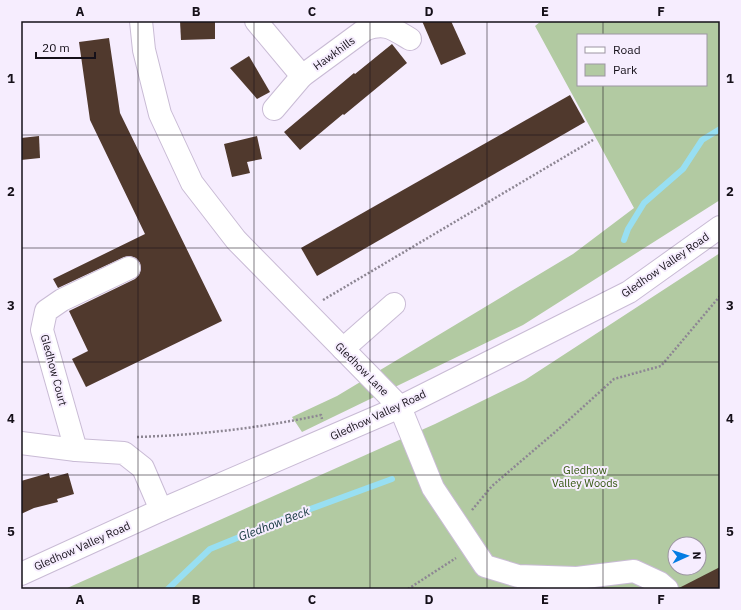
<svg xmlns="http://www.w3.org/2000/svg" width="741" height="610" font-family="'IBM Plex Sans',sans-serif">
<rect width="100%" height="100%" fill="#f6edfe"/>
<!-- green -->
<g fill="#b2caa2" fill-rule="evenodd">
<path d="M 541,21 L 720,21 L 720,200 L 523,325 L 302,432 L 292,417 L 337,396 L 573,254 L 634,208 L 535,26 ZM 578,35 L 706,35 L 706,85 L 578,85 Z"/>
<path d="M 720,253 L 720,589 L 65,589 L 435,424 L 525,380 ZM 675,544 L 699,544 L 699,568 L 675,568 Z"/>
</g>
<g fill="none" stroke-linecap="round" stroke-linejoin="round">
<!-- stream -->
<g stroke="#98dff2" stroke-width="6">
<polyline points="624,240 628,229 644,203 683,169 702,140 720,129"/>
<polyline points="168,589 210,549 286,518 392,479"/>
</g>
</g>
<!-- building -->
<g fill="#50392d">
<polygon points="180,21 215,21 215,39 181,40"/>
<polygon points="422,21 451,21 466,54 441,65"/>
<polygon points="109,38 120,113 222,321 86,387 72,359 88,351 69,311 135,279 139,275 141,269 140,263 136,258 130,256 124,257 58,288 53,279 145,234 90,120 79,42"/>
<polygon points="392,44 407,63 344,115 343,114 300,150 284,132 354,73 355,74"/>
<polygon points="249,56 270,92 257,99 230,68"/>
<polygon points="570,95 585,122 317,276 301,248"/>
<polygon points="39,136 40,158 21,160 21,138"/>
<polygon points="257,136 262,159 247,162 250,173 232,177 224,144"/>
<polygon points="49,473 50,478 68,473 74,494 57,499 58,502 34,508 21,514 21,481"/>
<polygon points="720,567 720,589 679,589 679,588"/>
</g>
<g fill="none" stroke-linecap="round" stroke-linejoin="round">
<defs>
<g id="minor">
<polyline points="141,21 144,50 160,114 192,183 236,240 400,407 433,488 485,566 518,576 577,578 634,571 660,583 667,589"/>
<polyline points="256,21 302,76"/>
<path d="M 274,109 L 302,76 L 366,29 C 386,22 393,29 410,39"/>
<polyline points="343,349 394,304"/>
<polyline points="21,443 76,450 124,453 143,468 161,510"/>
<polyline points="76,450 42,330 46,311 62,300 129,268"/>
<polyline points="21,574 161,510 400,407 629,292 720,227"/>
</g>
</defs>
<!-- minor casing -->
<use href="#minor" stroke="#c9bbd5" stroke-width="24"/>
<!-- path -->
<g stroke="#8d8693" stroke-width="2.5" stroke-dasharray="2 2" stroke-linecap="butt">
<polyline points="323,300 593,140"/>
<path d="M 137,437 C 199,435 260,428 321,415 L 322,419"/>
<polyline points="472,510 492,486 561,427 614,379 661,366 720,296"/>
<polyline points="408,589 456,558"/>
</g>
<!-- minor -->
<use href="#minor" stroke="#fff" stroke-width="22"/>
</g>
<!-- grid -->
<path fill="none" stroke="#151019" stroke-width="1" stroke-opacity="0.55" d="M 138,21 L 138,589M 254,21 L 254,589M 370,21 L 370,589M 487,21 L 487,589M 603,21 L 603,35M 603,85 L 603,589M 21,135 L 720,135M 21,248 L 720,248M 21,362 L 720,362M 21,475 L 720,475"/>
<g text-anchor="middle" stroke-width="4" stroke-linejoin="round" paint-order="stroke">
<!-- street labels -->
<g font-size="11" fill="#151019" stroke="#f6edfe">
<text transform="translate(334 53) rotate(-36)" y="4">Hawkhills</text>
<text transform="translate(665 265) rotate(-35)" y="4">Gledhow Valley Road</text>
<text transform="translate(362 369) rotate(45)" y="4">Gledhow Lane</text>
<text transform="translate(54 370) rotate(75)" y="4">Gledhow Court</text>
<text transform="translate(378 415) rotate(-25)" y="4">Gledhow Valley Road</text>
<text transform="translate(82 546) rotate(-24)" y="4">Gledhow Valley Road</text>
</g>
<!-- park labels -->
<g font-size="11" fill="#32550d" stroke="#f6edfe">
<text x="585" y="474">Gledhow<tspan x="585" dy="13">Valley Woods</tspan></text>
</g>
<!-- water labels -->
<g font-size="12" font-style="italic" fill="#11343c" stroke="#f6edfe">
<text transform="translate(274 524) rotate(-21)" y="4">Gledhow Beck</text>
</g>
</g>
<!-- border -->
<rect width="741" height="610" fill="none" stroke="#f6edfe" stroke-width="44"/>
<!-- legend -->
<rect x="577" y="34" width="130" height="52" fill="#f6edfe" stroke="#9c95a2"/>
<rect x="585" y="47" width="20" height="6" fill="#ffffff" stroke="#9c95a2"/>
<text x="613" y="54" font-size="12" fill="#151019">Road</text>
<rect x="585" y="64" width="20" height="12" fill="#b2caa2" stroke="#9c95a2"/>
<text x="613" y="74" font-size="12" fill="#151019">Park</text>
<!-- north arrow -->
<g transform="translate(687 556) rotate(87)"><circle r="19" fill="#f6edfe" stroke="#9c95a2"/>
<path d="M0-3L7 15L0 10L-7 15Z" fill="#047ce3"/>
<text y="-6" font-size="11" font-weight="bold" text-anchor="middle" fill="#151019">N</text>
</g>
<!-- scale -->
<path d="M36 52v6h59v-6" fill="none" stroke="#151019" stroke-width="2"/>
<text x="42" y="52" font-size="12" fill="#151019" stroke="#f6edfe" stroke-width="3" paint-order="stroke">20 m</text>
<rect x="22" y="22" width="697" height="566" fill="none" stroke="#151019" stroke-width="1.5"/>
<g font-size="13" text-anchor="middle" font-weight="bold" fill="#151019">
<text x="80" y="16">A</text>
<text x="196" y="16">B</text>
<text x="312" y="16">C</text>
<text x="429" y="16">D</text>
<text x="545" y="16">E</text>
<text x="661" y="16">F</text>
<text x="11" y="83">1</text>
<text x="730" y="83">1</text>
<text x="11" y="196">2</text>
<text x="730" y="196">2</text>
<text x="11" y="310">3</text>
<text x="730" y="310">3</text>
<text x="11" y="423">4</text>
<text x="730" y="423">4</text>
<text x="11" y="536">5</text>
<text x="730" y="536">5</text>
<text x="80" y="604">A</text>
<text x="196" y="604">B</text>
<text x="312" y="604">C</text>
<text x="429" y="604">D</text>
<text x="545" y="604">E</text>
<text x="661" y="604">F</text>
</g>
</svg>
